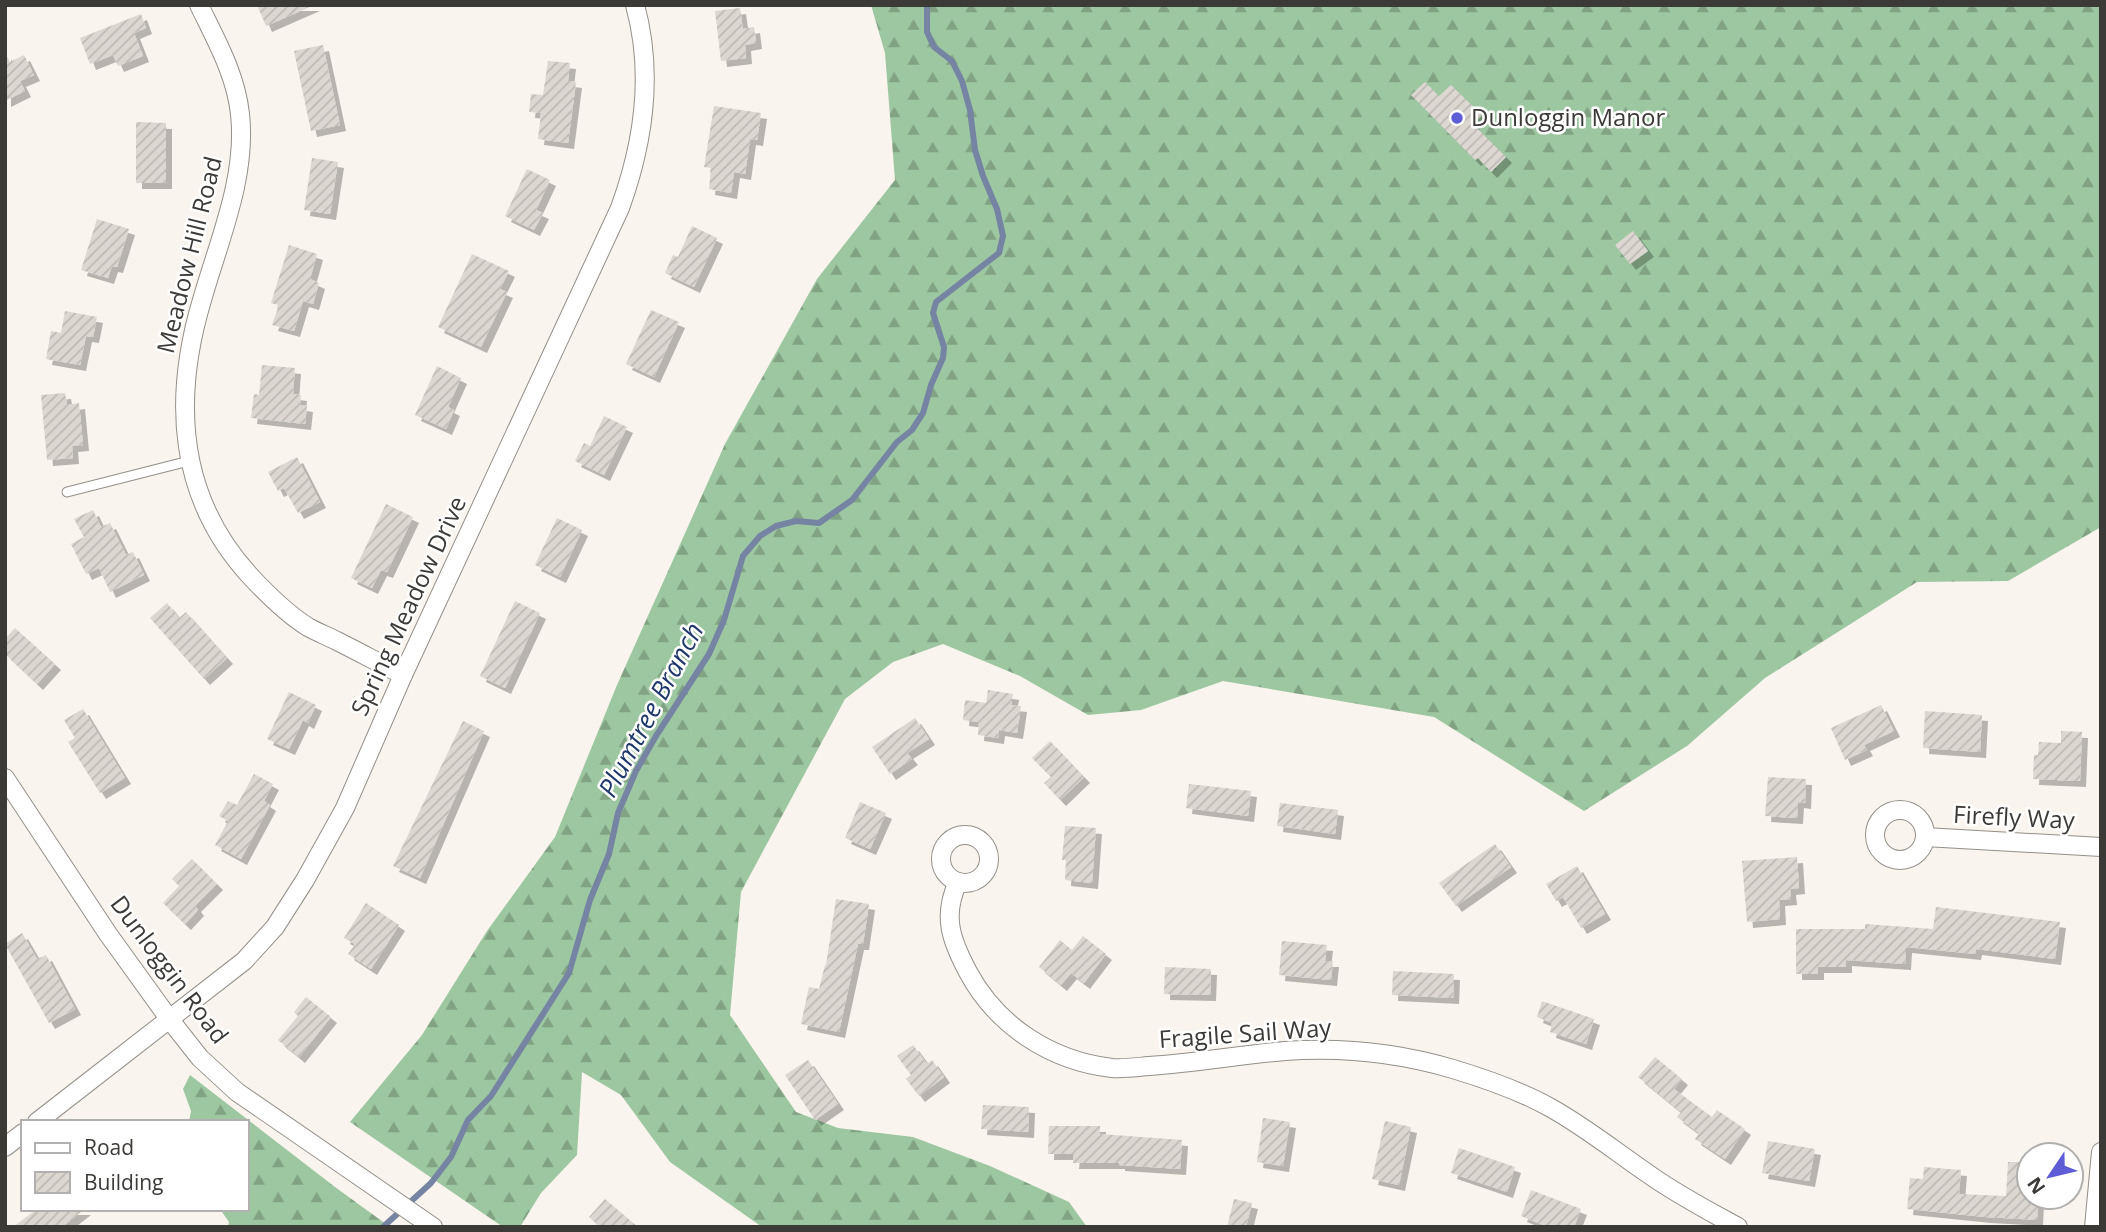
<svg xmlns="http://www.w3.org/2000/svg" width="2106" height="1232" font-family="'Open Sans',sans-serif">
<defs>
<pattern id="forest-firs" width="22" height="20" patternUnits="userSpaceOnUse" patternTransform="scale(1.75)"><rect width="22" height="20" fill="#9dc7a1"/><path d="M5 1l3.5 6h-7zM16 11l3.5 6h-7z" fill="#81a384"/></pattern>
<pattern id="building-hatch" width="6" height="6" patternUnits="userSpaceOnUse" patternTransform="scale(1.75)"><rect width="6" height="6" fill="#dcd7d1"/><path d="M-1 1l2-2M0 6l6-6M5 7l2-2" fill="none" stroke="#beb9b4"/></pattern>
<filter id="shadow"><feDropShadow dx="6" dy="6" stdDeviation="0" flood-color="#0004"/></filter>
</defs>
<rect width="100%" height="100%" fill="#f9f4ed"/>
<!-- forest -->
<g fill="url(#forest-firs)">
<polygon points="871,5 2101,5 2101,527 2008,581 1917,582 1765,678 1687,746 1584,811 1434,717 1223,681 1141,710 1088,715 1020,676 943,644 893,662 845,699 741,892 730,1015 796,1112 838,1128 913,1137 990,1166 1069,1202 1087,1227 762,1227 670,1162 621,1095 582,1072 577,1155 541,1193 520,1227 503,1227 350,1122 422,1035 487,931 555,837 617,685 725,444 817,279 895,180 885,53"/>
<polygon points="190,1075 335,1187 390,1227 228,1227 229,1222 220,1209 247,1209 247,1122 189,1122 191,1111 183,1089"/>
</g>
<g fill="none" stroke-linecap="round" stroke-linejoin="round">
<!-- stream -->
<polyline stroke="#7584a2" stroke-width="6" points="383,1227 431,1183 451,1157 468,1120 491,1096 569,973 590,900 609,854 618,813 636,771 656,736 709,654 724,620 743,556 760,536 776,526 796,521 819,523 852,500 897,442 912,430 923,413 931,385 943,358 944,347 933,313 936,302 999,253 1003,236 997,209 983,176 975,150 970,110 962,81 952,61 934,47 927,32 927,5"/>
</g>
<!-- building -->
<g fill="url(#building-hatch)" filter="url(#shadow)">
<polygon points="257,5 314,5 266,26"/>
<polygon points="740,8 743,29 754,27 756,43 745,45 746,58 721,61 715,11"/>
<polygon points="141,14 146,28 134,33 143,56 118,66 113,55 90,64 80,38"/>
<polygon points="323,45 340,125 311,131 294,51"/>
<polygon points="5,53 10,62 24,55 34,75 20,81 25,91 5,101"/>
<polygon points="548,61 570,63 568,81 576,82 568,143 538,139 541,113 529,112 531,94 543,95"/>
<polygon points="1425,82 1439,96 1451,85 1482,115 1473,124 1506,157 1491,172 1478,158 1475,160 1411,95"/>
<polygon points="714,106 761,113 757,140 750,139 745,174 734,172 731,193 709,189 711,168 704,167"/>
<polygon points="136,122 166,123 166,183 136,183"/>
<polygon points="312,158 338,162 330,214 304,210"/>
<polygon points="527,169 550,180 536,210 543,213 534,230 505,216"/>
<polygon points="97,219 129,229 117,267 112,266 108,278 81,270"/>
<polygon points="692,226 717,238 694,287 665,273 673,255 678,257"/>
<polygon points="1633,231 1648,251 1630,264 1615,245"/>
<polygon points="289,245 317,254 310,279 319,283 313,304 303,301 294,331 272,325 279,305 271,303"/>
<polygon points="472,254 509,271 500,289 507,292 481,347 438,327"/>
<polygon points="651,310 679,322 654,377 626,364"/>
<polygon points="65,311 97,317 93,337 86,336 80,365 46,359 51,331 61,333"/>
<polygon points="262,365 295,368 293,394 301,395 300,405 307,406 305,424 251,418 254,394 259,395"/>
<polygon points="437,366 461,378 448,407 454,410 446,429 415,415"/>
<polygon points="65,393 67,405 79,403 83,445 72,446 73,458 47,460 41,395"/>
<polygon points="604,416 627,427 604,475 575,461 584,443 590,446"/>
<polygon points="297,457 320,502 298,513 284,488 278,491 268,472"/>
<polygon points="386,504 413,517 387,572 381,570 372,588 351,578"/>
<polygon points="93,510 101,527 110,523 126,555 133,552 144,575 110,592 99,568 86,574 71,544 84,537 74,519"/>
<polygon points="557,518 582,530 560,577 535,565"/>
<polygon points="515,601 540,613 505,688 480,676"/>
<polygon points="167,603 179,618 186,612 227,658 204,679 150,618"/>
<polygon points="15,628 55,664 37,684 5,654 5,639"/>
<polygon points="988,690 1013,694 1011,705 1021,706 1017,733 999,730 998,738 978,735 979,722 963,720 965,700 986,703"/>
<polygon points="289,692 316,705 308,723 303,720 289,749 267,739"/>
<polygon points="1881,705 1894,731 1864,745 1867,750 1845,760 1831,728"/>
<polygon points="83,709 125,778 100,793 68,742 75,738 64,720"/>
<polygon points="1925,711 1982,715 1980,752 1923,748"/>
<polygon points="915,718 929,739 907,753 912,759 890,774 872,747"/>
<polygon points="463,721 484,731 420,878 393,866"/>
<polygon points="2061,731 2082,732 2080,781 2033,779 2034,755 2038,755 2039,742 2061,743"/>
<polygon points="1050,741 1084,777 1060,800 1044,783 1051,777 1032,758"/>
<polygon points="254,774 273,784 264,801 270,805 241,859 215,845 228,821 219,816 228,801 237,805"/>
<polygon points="1768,777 1806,779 1805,803 1798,802 1797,818 1765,816"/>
<polygon points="1189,784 1251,791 1248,816 1186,808"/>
<polygon points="860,802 886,813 870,849 845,838"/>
<polygon points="1280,803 1338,810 1335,834 1277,826"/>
<polygon points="1065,826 1096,828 1092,883 1065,880 1066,860 1062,860"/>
<polygon points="1495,844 1511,867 1456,906 1439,883"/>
<polygon points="1797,857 1799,888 1790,889 1791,899 1779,900 1780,919 1747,922 1742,861"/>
<polygon points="192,859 217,884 195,906 198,910 185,924 163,903 179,886 172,879"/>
<polygon points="1577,866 1605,914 1581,928 1563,897 1556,901 1546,884"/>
<polygon points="836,899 869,904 863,944 858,944 839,1032 801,1024 809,987 819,989 825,965 826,965"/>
<polygon points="366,903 399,925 371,969 348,954 355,944 344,938"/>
<polygon points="1936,907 2060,922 2055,959 1976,949 1975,954 1906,947 1905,964 1846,960 1846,967 1818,967 1818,974 1796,974 1796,929 1865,929 1865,924 1933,929"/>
<polygon points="22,933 37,959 46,955 75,1009 49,1023 5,944"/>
<polygon points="1083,936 1106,954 1084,983 1071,973 1061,985 1039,967 1060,940 1072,950"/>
<polygon points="1282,941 1327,945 1325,961 1333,961 1331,980 1279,975"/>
<polygon points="1165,967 1211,969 1210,995 1164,994"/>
<polygon points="1393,971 1454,974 1453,998 1392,995"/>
<polygon points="306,997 331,1017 299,1057 278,1040 298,1016 294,1012"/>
<polygon points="1542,1001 1594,1019 1586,1044 1550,1032 1552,1023 1537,1017"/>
<polygon points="913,1045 927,1064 932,1060 944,1077 919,1096 906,1079 911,1075 897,1056"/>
<polygon points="1655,1057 1682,1079 1674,1089 1712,1117 1717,1110 1745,1129 1725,1159 1695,1139 1699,1133 1677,1117 1681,1112 1638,1077"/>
<polygon points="808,1060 838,1104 815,1120 785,1075"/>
<polygon points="983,1105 1029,1107 1028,1132 981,1129"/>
<polygon points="1263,1118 1290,1122 1283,1166 1257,1162"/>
<polygon points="1385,1121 1411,1127 1399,1185 1372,1179"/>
<polygon points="1049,1126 1100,1126 1100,1134 1182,1140 1180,1169 1119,1165 1119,1163 1073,1163 1074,1154 1048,1154"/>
<polygon points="1768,1141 1815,1149 1809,1181 1762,1173"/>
<polygon points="1459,1148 1515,1167 1507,1192 1451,1173"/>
<polygon points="2008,1162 2029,1162 2029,1197 2038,1197 2037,1220 1985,1217 1907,1209 1910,1178 1923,1179 1924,1167 1961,1170 1959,1194 2006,1196"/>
<polygon points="1531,1190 1581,1209 1574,1227 1548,1227 1521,1216"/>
<polygon points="605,1199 638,1227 600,1227 589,1217"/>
<polygon points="1234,1199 1252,1203 1246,1227 1227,1227"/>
<polygon points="37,1209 85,1209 62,1227 13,1227"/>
</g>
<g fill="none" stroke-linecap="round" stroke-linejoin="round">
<defs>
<polyline id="service" points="67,492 189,461"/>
<g id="minor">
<path d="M 199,5 C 216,40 236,75 240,114 C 247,177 219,240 202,300 C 172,400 178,499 252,578 C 269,596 287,614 308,627 C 317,632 327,636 337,641 C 359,652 381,664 403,675"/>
<polyline points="5,778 108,934 170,1020 200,1058 237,1092 433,1227"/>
<circle cx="1900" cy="835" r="25"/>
<circle cx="965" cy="859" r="24"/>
<polyline points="1925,837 2101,847"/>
<path d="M 958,882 C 942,916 951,940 968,972 C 997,1026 1051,1061 1112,1068 C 1124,1069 1137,1067 1149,1066 C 1194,1063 1240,1055 1285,1051 C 1341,1047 1399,1053 1453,1069 C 1486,1079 1521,1091 1551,1108 C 1585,1127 1615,1151 1647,1173 C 1676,1194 1707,1210 1738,1227"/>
<path d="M 37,1122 L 244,961 L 275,927 L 305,880 L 345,808 L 403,675 L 620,208 C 644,142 654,74 635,5"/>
<polyline points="5,1147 23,1133"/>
<polyline points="2094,1227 2101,1152"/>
</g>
</defs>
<!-- service casing -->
<use href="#service" stroke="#938f89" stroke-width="11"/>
<!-- minor casing -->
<use href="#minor" stroke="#938f89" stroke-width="20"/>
<!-- service -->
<use href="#service" stroke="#fff" stroke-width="9"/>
<!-- minor -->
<use href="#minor" stroke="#fff" stroke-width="18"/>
</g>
<!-- markers -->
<circle fill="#5e5dd5" stroke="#fff" stroke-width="2.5" cx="1457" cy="118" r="7"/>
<g text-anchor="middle" stroke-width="5" stroke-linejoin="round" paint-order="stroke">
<!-- poi labels -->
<g font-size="24" fill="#3c3a37" stroke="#fff" text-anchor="start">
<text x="1471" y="126">Dunloggin Manor</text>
</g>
<!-- street labels -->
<g font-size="24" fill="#3c3a37" stroke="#fff">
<text transform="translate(190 255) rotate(-76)" y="8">Meadow Hill Road</text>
<text transform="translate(409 606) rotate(-65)" y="8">Spring Meadow Drive</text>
<text transform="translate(2014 818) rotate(3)" y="8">Firefly Way</text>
<text transform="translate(169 970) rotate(53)" y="8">Dunloggin Road</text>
<text transform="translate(1245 1034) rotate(-4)" y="8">Fragile Sail Way</text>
</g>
<!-- water labels -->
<g font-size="26" font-style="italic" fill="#1e376d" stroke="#fff">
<text transform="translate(651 710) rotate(-62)" y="9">Plumtree Branch</text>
</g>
</g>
<!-- border -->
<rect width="2106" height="1232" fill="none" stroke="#3c3a37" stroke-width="14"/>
<!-- legend -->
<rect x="21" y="1120" width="228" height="91" fill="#ffffff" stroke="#b1b0af" stroke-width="2"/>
<rect x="35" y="1143" width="35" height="10" fill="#ffffff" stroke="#b1b0af" stroke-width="2"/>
<text x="84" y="1155" font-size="21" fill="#3c3a37">Road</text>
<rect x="35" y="1172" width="35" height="21" fill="url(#building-hatch)" stroke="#b1b0af" stroke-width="2"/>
<text x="84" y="1190" font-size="21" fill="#3c3a37">Building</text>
<!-- north arrow -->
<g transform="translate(2050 1176) rotate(235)"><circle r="33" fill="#ffffff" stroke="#b1b0af" stroke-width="2"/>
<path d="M0-5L12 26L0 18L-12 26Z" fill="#5e5dd5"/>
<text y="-10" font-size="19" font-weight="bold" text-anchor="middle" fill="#3c3a37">N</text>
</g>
</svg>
